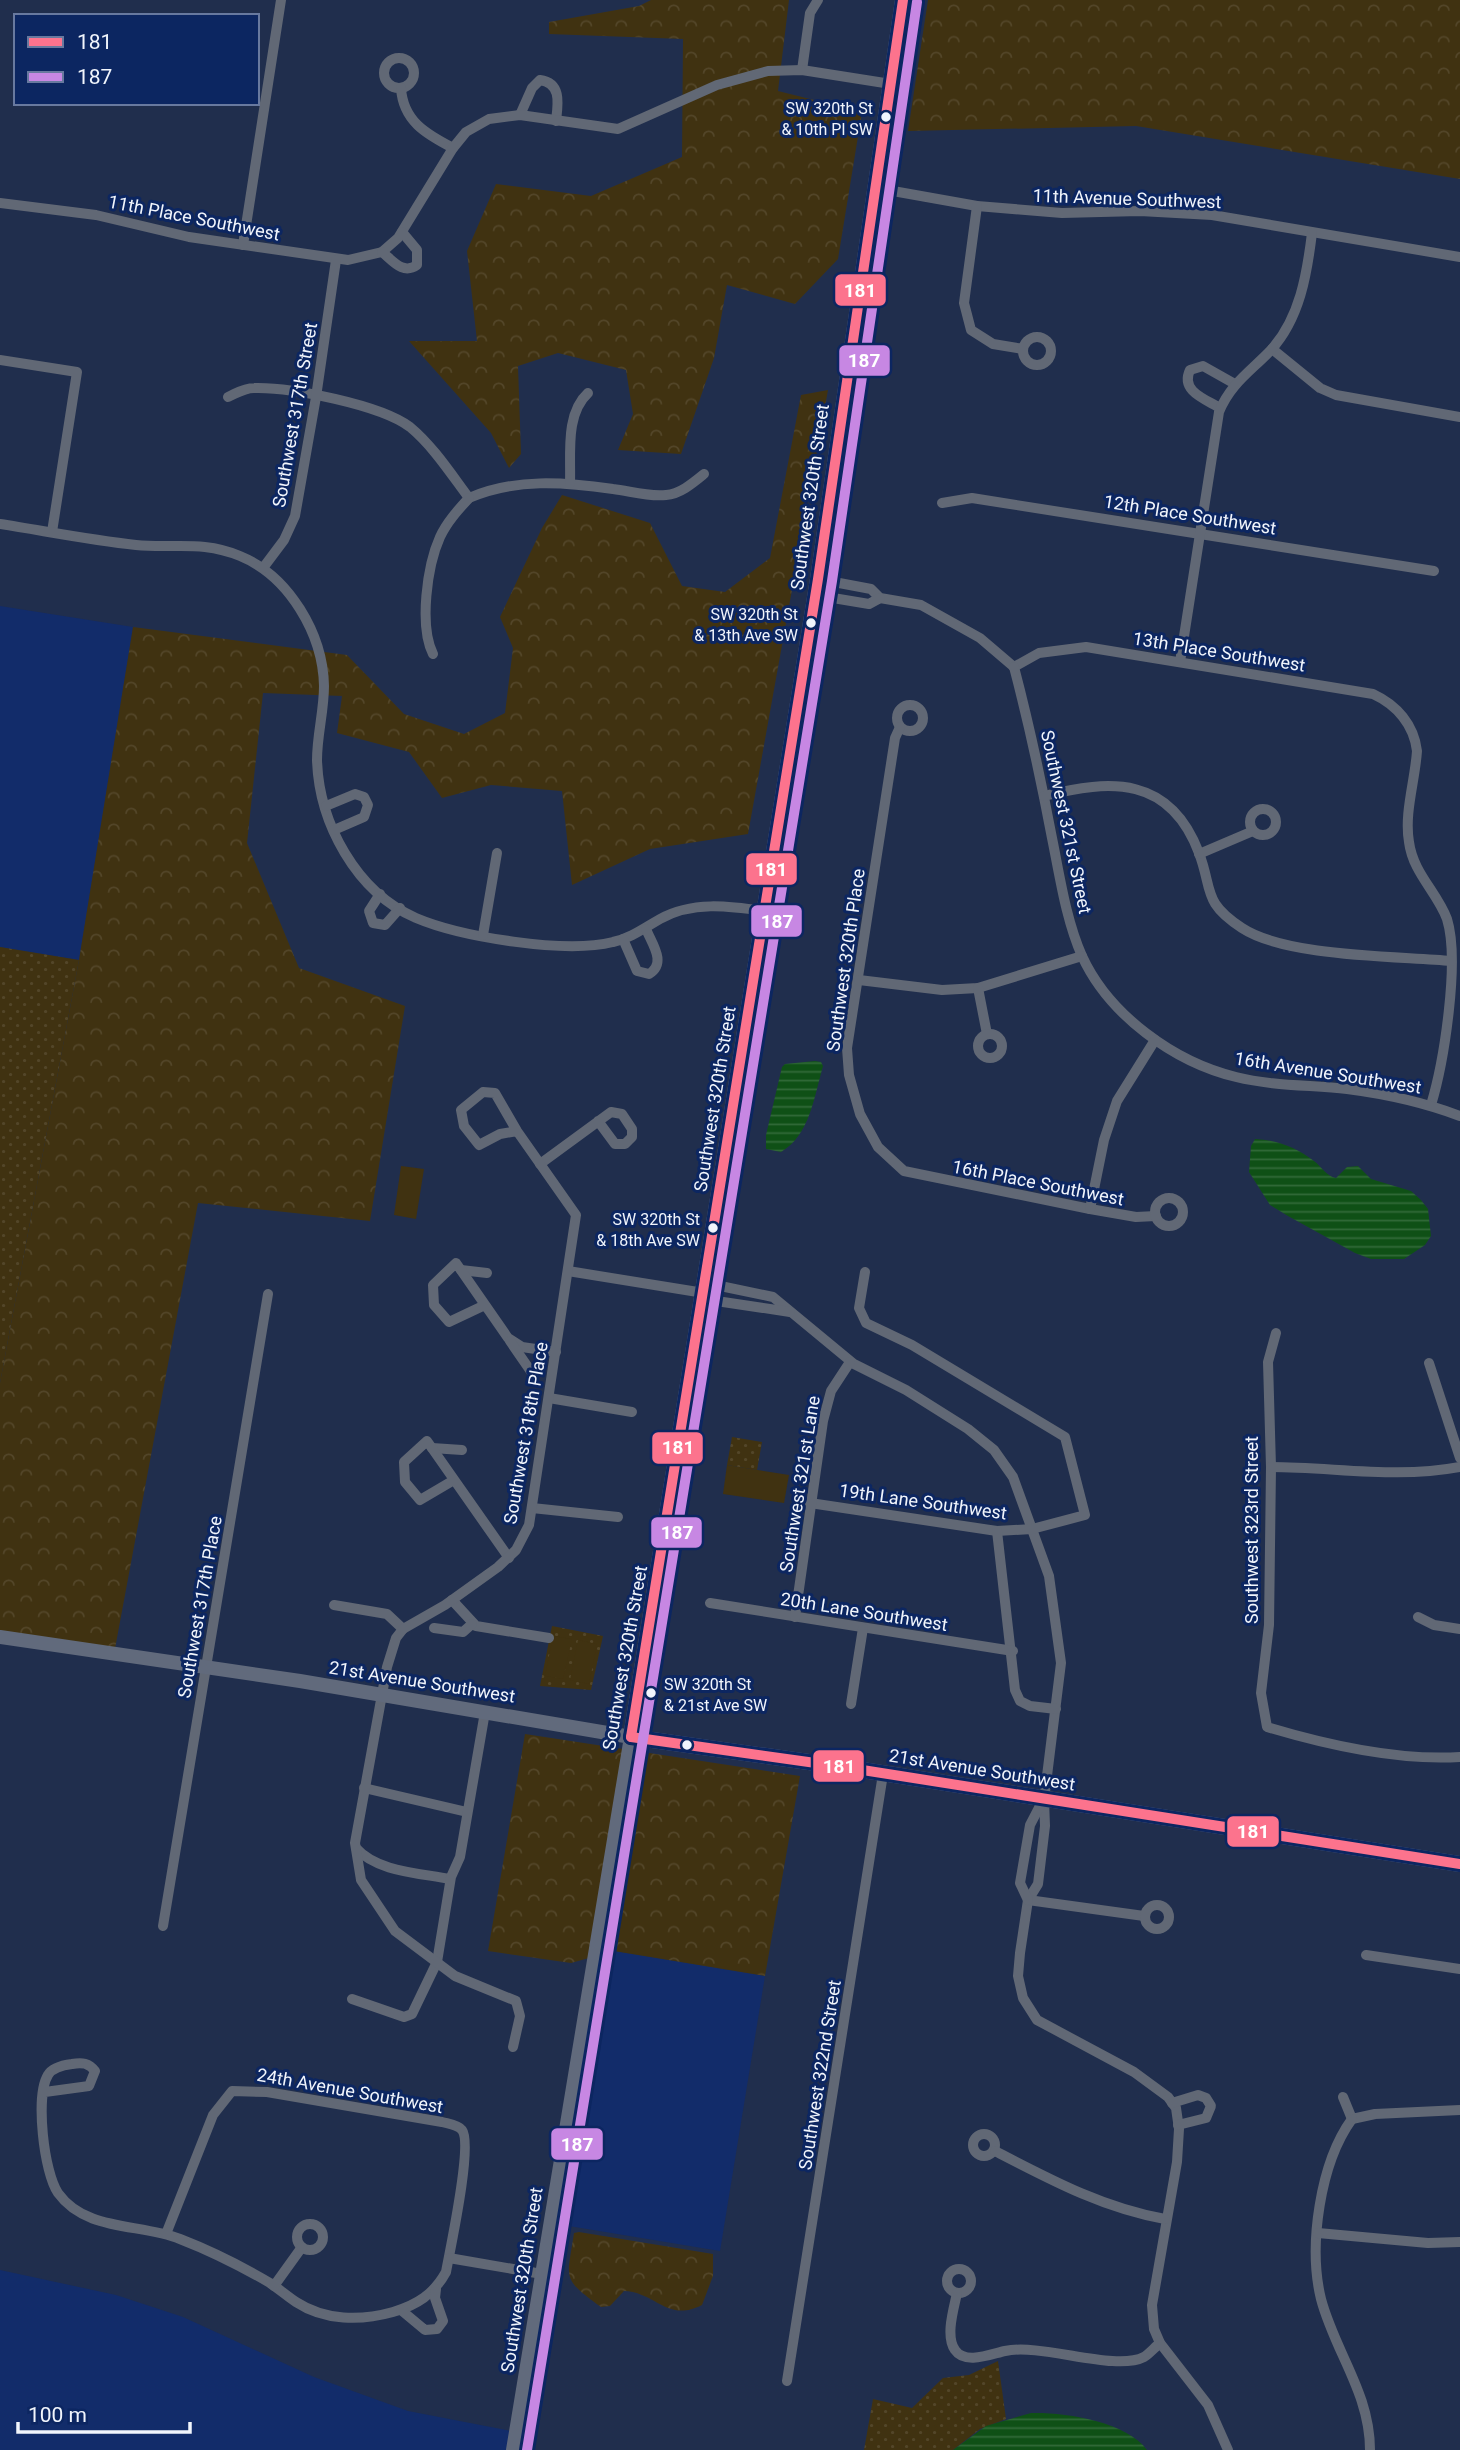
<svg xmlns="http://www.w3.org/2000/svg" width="1460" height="2450" font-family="Roboto,sans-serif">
<defs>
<pattern id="forest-crowns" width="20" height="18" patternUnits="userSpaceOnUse" patternTransform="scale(1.75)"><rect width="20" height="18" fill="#403211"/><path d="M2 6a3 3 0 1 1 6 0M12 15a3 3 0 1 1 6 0" fill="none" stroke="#534629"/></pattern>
<pattern id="park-dots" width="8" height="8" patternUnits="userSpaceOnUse" patternTransform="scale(1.75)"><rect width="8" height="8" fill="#403211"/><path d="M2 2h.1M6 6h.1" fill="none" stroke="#534629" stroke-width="1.8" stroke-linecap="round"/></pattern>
<pattern id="water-rules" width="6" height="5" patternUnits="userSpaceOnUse" patternTransform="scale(1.75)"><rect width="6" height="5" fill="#0f5016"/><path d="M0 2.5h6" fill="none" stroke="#326a39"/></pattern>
</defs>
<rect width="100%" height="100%" fill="#202e4d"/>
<!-- built -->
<g fill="#122c6a">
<polygon points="0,606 133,627 79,960 0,947"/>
<polygon points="614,1951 765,1976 720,2251 569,2226"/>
<polygon points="0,2270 116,2295 183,2317 314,2377 408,2411 516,2432 513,2450 0,2450"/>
</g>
<!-- forest -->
<g fill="url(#forest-crowns)">
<polygon points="651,0 789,0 778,91 862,112 838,259 795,304 727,285 714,358 681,454 618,450 633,414 626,370 558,353 518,366 521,454 509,468 491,433 409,341 477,341 467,251 496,184 591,196 682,157 683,39 549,34 549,22 639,6"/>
<polygon points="928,0 1460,0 1460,179 1136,126 908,131"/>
<polygon points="828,390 748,834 650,849 572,885 562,791 491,785 442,798 409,752 337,733 342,696 263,693 247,843 299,968 405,1006 370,1221 198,1203 114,1654 0,1637 0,1383 79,960 133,627 347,655 404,714 464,734 505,713 513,648 500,617 542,528 562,495 650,523 682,586 725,592 770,558 801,395"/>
<polygon points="525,1734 800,1776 765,1976 614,1951 571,1963 488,1951"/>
<path d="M 579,2232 L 713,2254 L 713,2276 L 702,2305 C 667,2323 656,2292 624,2291 L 610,2306 L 601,2307 C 561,2278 567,2280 574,2233 Z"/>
</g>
<!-- park -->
<g fill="url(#park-dots)">
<polygon points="0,947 79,960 0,1383"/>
<polygon points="732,1437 762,1442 757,1470 727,1465"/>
<polygon points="552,1626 603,1636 591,1690 540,1686"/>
<polygon points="998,2361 1006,2419 980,2429 953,2450 864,2450 873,2399 912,2408 943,2378 969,2375"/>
</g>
<!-- garden -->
<g fill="#403211">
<polygon points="401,1166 424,1169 416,1219 394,1215"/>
<polygon points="727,1465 789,1475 784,1503 723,1494"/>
<polygon points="553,1636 572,1639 563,1679 545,1676"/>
<polygon points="578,1640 597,1644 589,1684 570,1680"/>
</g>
<!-- water -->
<g fill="url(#water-rules)">
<path d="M 815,1061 L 821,1062 L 823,1066 C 814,1097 810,1135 781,1152 L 766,1149 L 766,1135 L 782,1067 L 785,1064 Z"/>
<path d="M 1255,1139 C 1277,1140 1296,1147 1314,1161 C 1322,1167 1326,1176 1336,1178 L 1347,1167 L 1358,1166 L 1371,1179 L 1411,1191 L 1421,1200 L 1428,1209 L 1431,1236 L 1425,1245 L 1404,1259 L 1371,1259 L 1355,1253 L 1288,1216 L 1270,1205 L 1249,1172 L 1251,1146 Z"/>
<path d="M 1031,2413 C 1064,2412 1126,2421 1147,2450 L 953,2450 L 986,2426 Z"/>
</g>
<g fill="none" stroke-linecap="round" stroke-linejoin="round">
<!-- minor -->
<g stroke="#616875" stroke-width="10">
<circle cx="399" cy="73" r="15"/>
<polyline points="802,70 810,13 818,0"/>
<path d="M 401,88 C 403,121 426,134 453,148"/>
<path d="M 520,115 L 532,88 L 540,80 C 562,83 558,104 556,121"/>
<polyline points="876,188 977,206 1062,213 1140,211 1212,215 1460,257"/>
<polyline points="0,203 96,215 189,237 348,260 382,252 398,238 453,148 466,132 489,119 520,115 618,129 717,85 768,71 802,70 891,84"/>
<polyline points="977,206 964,303 971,330 993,344 1023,349"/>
<polyline points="243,245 281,0"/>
<path d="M 382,252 C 393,261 403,275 417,265 L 417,250 L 402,232"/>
<circle cx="1037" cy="351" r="14"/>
<polyline points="1272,349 1320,388 1336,395 1460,417"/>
<polyline points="0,360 77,372 52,532"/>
<path d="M 228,397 C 237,393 244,388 254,388 C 291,387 381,405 410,427 C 433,446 451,474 469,498 C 515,478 564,482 613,489 C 630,491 648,497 666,495 C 680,494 693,483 704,474"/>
<path d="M 1220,408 C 1205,399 1180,391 1190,370 L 1203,366 L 1235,384"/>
<path d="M 570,483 C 571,454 565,414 588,393"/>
<polyline points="942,503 972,498 1434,571"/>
<path d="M 0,524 C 45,531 90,540 136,545 C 173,549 202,540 240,556 C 289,576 323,634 324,686 C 324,711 317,735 317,760 C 319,823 356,892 416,918 C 461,937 565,954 613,942 C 631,938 644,928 660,919 C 692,901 729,906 763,911"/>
<polyline points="263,568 284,540 295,516 316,397 336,260"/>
<polyline points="818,579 871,589 880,598 921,605 980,638 1014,667"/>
<polyline points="815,595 869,604 880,598"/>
<path d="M 433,654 C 419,626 427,566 440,537 C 447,522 458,510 469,498"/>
<path d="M 1180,662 L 1219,412 C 1230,384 1251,371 1271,350 C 1300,318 1307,274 1312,233"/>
<path d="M 1014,667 L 1039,653 L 1086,647 L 1373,694 C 1397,705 1414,725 1417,751 C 1415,781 1404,813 1409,842 C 1413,873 1437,892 1447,919 C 1460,961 1444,1062 1431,1105"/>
<path d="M 1014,667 C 1029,724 1041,780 1052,838 C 1060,877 1066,920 1082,956 C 1109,1015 1174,1062 1236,1077 C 1272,1086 1310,1085 1347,1089 C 1386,1094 1423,1102 1460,1116"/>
<circle cx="910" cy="718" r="13"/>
<polyline points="900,727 895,738 847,1048 849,1075 860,1114 878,1147 904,1171 1090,1209 1136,1217 1156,1216"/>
<path d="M 1044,796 C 1111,779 1170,776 1199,853 C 1213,890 1202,902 1242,928 C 1286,957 1396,956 1451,961"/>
<polyline points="326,806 355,794 364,797 368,805 364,817 334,830"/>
<circle cx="1263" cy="822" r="13"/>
<polyline points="1199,854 1253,831"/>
<polyline points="380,894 369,911 373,923 385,925 400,908"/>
<polyline points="483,935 497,853"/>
<path d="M 623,939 L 637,971 L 649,974 C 667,963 652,944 646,929"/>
<polyline points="859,980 942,990 978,988 1082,956"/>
<polyline points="978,988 987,1034"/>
<circle cx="990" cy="1046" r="12"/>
<polyline points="540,1164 611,1112 622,1114 632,1129 632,1137 625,1144 615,1144 598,1121"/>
<circle cx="1169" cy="1212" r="14"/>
<polyline points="1090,1209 1104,1140 1117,1101 1155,1040"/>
<polyline points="461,1270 487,1273"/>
<polyline points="568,1271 704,1293"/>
<polyline points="706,1283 773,1297 854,1364 906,1390 968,1429 994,1450 1013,1477 1049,1576 1061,1663 1044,1800 1045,1826 1038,1884 1028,1900 1020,1953 1018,1976 1023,1998 1037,2020 1134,2072 1168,2097 1176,2108 1179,2129 1177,2162 1152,2305 1154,2329 1160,2343 1208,2405 1228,2450"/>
<polyline points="703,1299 790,1312"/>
<polyline points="485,1305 449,1322 434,1305 433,1285 456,1263 508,1338 522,1347 556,1352"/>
<path d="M 1276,1333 L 1268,1362 L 1271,1467 L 1269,1625 L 1261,1693 L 1267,1727 C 1327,1745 1398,1761 1460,1757"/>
<polyline points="510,1341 532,1373"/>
<polyline points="1429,1363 1460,1458"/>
<polyline points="549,1398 632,1412"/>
<polyline points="432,1448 462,1450"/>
<path d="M 1271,1467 C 1334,1467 1397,1479 1460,1467"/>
<polyline points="454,1480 420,1500 405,1482 404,1462 427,1441 509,1558"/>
<polyline points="810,1503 997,1531 1032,1529 1085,1515 1065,1437 912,1345 866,1323 859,1308 865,1272"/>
<polyline points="532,1508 618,1517"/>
<polyline points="997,1531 1015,1690 1020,1701 1030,1706 1056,1709"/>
<polyline points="452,1600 476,1626 549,1638"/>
<polyline points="710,1603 1013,1651"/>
<polyline points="334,1605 387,1614 403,1629"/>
<polyline points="795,1617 823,1421 831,1391 850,1362"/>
<polyline points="1418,1617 1434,1625 1460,1629"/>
<polyline points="434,1628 463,1632 472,1624"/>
<polyline points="851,1704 863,1628"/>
<polyline points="364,1788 467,1812"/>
<path d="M 356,1848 C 377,1872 420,1873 450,1879"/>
<polyline points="1028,1900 1144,1916"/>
<polyline points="1028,1900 1020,1883 1030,1825 1043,1800"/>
<circle cx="1157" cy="1917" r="12"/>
<polyline points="163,1926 268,1294"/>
<polyline points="1366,1955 1460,1969"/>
<polyline points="352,1999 404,2017 412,2014 437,1962 451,1877 460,1857 485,1712"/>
<polyline points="513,2047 520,2016 516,2001 455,1976 395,1931 361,1880 355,1843 387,1667 396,1638 403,1629 445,1605 498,1567 516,1550 529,1525 576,1215 517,1131 495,1093 483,1092 461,1110 464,1126 479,1145 500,1134 517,1131"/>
<path d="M 45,2092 L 89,2086 L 95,2071 C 89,2063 82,2062 72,2064 C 64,2065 52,2068 48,2075 C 35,2096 44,2173 58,2193 C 86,2232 140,2223 180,2239 C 211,2251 241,2266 270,2283 C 279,2289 287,2296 296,2302 C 325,2321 361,2321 393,2312 C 417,2305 434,2294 446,2272 C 450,2250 473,2144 462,2130 C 458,2125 449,2124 442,2122 L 267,2092 L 232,2091 L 213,2115 L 166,2234"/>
<polyline points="1343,2097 1352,2119 1375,2114 1460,2110"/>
<polyline points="1172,2103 1198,2095 1206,2098 1211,2106 1206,2118 1178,2125"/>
<path d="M 1352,2119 C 1320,2163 1308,2246 1321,2299 C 1335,2352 1370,2393 1370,2450"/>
<circle cx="984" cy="2145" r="11"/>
<path d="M 995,2151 C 1051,2180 1103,2208 1165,2219"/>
<circle cx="310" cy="2237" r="13"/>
<polyline points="1318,2233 1428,2243 1460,2242"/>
<polyline points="449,2258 542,2274"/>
<circle cx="959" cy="2281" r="12"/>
<polyline points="274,2286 302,2247"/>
<path d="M 957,2293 C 954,2308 945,2336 955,2350 C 965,2365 991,2354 1005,2351 C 1042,2343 1115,2372 1144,2357 C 1149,2354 1155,2347 1160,2343"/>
<polyline points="401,2310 425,2330 437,2329 443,2321 435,2298 436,2289"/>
<polyline points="787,2381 883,1774"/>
</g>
<!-- secondary -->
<polyline stroke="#616a7c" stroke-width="14" points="0,1637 300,1681 631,1737 513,2450"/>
<!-- primary -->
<polyline stroke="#5f697d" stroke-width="16" points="903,0 818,579 631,1737 837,1766 1460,1864"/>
<defs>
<g id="bus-1">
<polyline points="631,1737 818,579 903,0"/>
<polyline points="631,1737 837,1766 1460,1864"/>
</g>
<polyline id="bus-2" points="527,2450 832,581 917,2"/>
</defs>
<!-- bus-1 casing -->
<use href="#bus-1" stroke="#0c2661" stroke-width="16"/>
<!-- bus-2 casing -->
<use href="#bus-2" stroke="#0c2661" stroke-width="16"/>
<!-- bus-1 -->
<use href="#bus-1" stroke="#fc738d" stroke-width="10"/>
<!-- bus-2 -->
<use href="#bus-2" stroke="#c787e3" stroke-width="10"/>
</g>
<!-- markers -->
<g fill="#f1f5fc" stroke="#0c2661" stroke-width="2.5">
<circle cx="886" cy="117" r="6"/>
<circle cx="811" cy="623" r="6"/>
<circle cx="713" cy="1228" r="6"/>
<circle cx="651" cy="1693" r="6"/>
<circle cx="687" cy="1745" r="6"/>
</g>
<g text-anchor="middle" stroke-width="6" stroke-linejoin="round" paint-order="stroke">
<!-- bus labels -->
<g font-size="16" fill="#f1f5fc" stroke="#0c2661" text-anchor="end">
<text x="873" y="114">SW 320th St<tspan x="873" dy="21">&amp; 10th Pl SW</tspan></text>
<text x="798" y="620">SW 320th St<tspan x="798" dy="21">&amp; 13th Ave SW</tspan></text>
<text x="700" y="1225">SW 320th St<tspan x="700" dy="21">&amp; 18th Ave SW</tspan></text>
<text x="664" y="1690" text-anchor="start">SW 320th St<tspan x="664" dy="21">&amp; 21st Ave SW</tspan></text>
</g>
<!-- street labels -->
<g font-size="18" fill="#f1f5fc" stroke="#0c2661">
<text transform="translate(1127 199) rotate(2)" y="6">11th Avenue Southwest</text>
<text transform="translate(194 218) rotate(11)" y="6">11th Place Southwest</text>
<text transform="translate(295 415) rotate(-80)" y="6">Southwest 317th Street</text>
<text transform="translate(810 497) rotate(-82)" y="6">Southwest 320th Street</text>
<text transform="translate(1190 515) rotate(9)" y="6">12th Place Southwest</text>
<text transform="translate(1219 652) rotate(9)" y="6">13th Place Southwest</text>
<text transform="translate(1066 822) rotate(78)" y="6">Southwest 321st Street</text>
<text transform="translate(846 960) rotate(-82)" y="6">Southwest 320th Place</text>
<text transform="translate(1328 1073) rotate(9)" y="6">16th Avenue Southwest</text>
<text transform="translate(715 1099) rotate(-81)" y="6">Southwest 320th Street</text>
<text transform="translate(1038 1183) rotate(11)" y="6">16th Place Southwest</text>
<text transform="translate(526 1433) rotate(-80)" y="6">Southwest 318th Place</text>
<text transform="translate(800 1484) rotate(-81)" y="6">Southwest 321st Lane</text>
<text transform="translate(923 1502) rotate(8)" y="6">19th Lane Southwest</text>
<text transform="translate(1252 1530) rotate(-90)" y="6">Southwest 323rd Street</text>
<text transform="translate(200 1607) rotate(-80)" y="6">Southwest 317th Place</text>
<text transform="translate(864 1612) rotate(9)" y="6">20th Lane Southwest</text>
<text transform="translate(625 1658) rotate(-80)" y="6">Southwest 320th Street</text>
<text transform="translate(422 1682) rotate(9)" y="6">21st Avenue Southwest</text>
<text transform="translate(982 1770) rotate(9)" y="6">21st Avenue Southwest</text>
<text transform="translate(820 2075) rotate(-81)" y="6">Southwest 322nd Street</text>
<text transform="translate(350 2091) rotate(10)" y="6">24th Avenue Southwest</text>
<text transform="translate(522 2280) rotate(-81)" y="6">Southwest 320th Street</text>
</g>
</g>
<g stroke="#0c2661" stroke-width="2.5">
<rect x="834" y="273" width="53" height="34" rx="7" fill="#fc738d"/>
<rect x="838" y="344" width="53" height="33" rx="7" fill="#c787e3"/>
<rect x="745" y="852" width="53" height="34" rx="7" fill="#fc738d"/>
<rect x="750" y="904" width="53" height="34" rx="7" fill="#c787e3"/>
<rect x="651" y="1431" width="53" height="34" rx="7" fill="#fc738d"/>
<rect x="650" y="1516" width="53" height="33" rx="7" fill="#c787e3"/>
<rect x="812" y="1749" width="53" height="34" rx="7" fill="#fc738d"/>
<rect x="1226" y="1815" width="54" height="33" rx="7" fill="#fc738d"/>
<rect x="550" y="2127" width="54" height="34" rx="7" fill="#c787e3"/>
</g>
<g font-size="19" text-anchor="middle" font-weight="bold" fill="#fff">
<text x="860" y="297">181</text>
<text x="864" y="367">187</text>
<text x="771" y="876">181</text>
<text x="777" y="928">187</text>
<text x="678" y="1454">181</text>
<text x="677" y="1539">187</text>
<text x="839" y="1773">181</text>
<text x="1253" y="1838">181</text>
<text x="577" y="2151">187</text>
</g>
<!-- legend -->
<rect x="14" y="14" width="245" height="91" fill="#0c2661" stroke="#68799f" stroke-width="2"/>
<rect x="28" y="37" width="35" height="10" fill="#fc738d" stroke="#68799f" stroke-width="2"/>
<text x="77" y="49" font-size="21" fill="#f1f5fc">181</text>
<rect x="28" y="72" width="35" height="10" fill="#c787e3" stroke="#68799f" stroke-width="2"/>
<text x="77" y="84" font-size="21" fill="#f1f5fc">187</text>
<!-- scale -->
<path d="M18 2422v10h172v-10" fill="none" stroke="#f1f5fc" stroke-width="3.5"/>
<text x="28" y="2422" font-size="21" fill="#f1f5fc" stroke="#0c2661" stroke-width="5" paint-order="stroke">100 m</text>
</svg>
